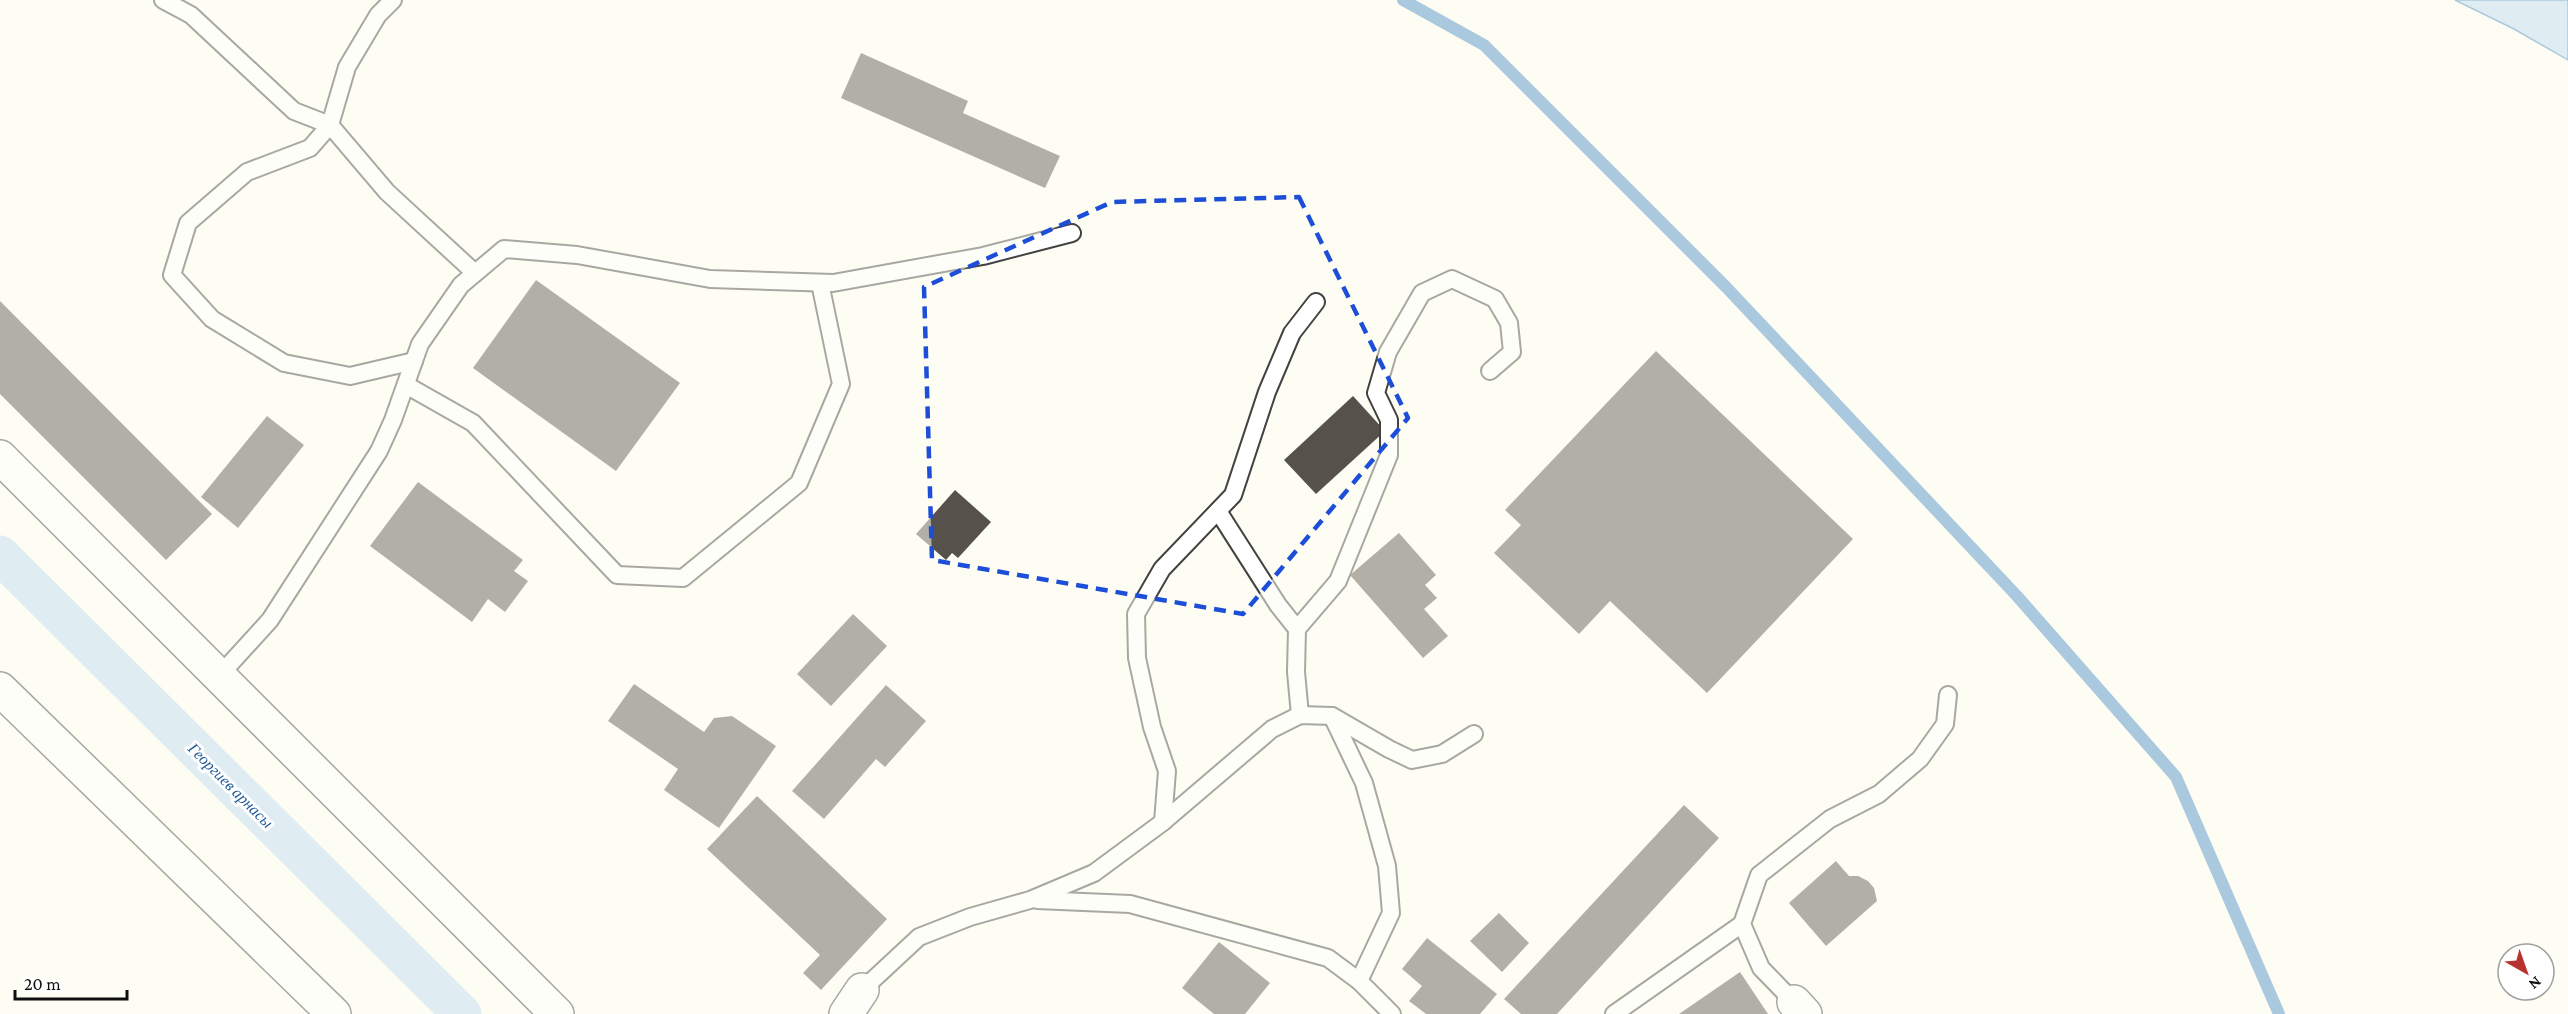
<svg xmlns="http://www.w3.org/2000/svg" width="2568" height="1014" font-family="'Crimson Pro',serif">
<rect width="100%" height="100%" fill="#fefdf3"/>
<!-- water -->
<polygon fill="#badaf2" stroke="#468ac5" stroke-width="1.5" points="2455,0 2568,0 2568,60 2514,29"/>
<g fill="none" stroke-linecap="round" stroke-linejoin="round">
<!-- stream -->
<polyline stroke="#468ac5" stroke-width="12" points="1403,0 1484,45 1726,287 2017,596 2176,777 2279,1014"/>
<!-- canal -->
<polyline stroke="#badaf2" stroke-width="39" points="0,555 462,1014"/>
</g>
<!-- building -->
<g fill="#57514c">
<polygon points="861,53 968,101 963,113 1060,156 1045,188 841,98"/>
<polygon points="536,280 680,383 616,471 473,368"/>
<polygon points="0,301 212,514 166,560 0,394"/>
<polygon points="1656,351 1853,539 1707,693 1610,601 1579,634 1494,553 1521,525 1505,510"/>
<polygon points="1353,396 1385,431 1316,494 1284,460"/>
<polygon points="267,416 304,445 238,528 201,497"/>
<polygon points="418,482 523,560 514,571 528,581 505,612 488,599 472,622 370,546"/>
<polygon points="955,490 991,522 958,558 952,553 946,560 916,534"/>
<polygon points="1399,533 1436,575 1425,585 1437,598 1424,609 1448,636 1423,658 1350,575"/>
<polygon points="853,614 887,646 831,706 797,674"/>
<polygon points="634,684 704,732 714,718 732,716 776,746 719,828 664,790 678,769 608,721"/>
<polygon points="886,685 926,721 885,767 876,759 824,819 792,791"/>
<polygon points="757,796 887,919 821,990 803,973 820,955 707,849"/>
<polygon points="1684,805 1719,838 1557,1014 1521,1014 1504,999"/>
<polygon points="1836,861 1849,876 1858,876 1868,881 1874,888 1877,901 1826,946 1789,903"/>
<polygon points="1499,913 1529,943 1502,972 1470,941"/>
<polygon points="1427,938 1497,994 1480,1014 1426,1014 1409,1001 1422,986 1402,969"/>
<polygon points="1219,942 1270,983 1245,1014 1214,1014 1182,988"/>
<polygon points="1740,972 1768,1014 1679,1014"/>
</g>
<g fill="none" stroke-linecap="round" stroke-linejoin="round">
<defs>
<g id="lane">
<polyline points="163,0 191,15 294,111 330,125 387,192 475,273"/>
<polyline points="393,0 378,15 347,67 330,125 310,148 247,172 188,223 172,275 212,319 284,363 350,376 414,361"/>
<polyline points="406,385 473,423 617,575 683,578 799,483 841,384 820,283"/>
<polyline points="1218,511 1278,605 1297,629 1296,672 1300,715"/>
<polyline points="1297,629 1338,581 1389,455 1389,420 1376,393 1388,352 1422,293 1452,279 1495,299 1509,323 1512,352 1490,371"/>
<polyline points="219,676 270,620 379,451 393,420 420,344 461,285 504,249 577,255 710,279 833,283 983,256 1072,233"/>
<polyline points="1332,716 1364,783 1387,866 1391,913 1359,981"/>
<polyline points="1163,822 1167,771 1152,727 1137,658 1136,614 1162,569 1233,495 1267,392 1292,333 1316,302"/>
<polyline points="1037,900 1130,904 1328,958 1359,981 1392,1014"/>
<polyline points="862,990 919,937 970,917 1030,900 1094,873 1163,822 1272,729 1300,715 1332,716 1389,749 1412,760 1442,754 1474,734"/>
<polyline points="1794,1002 1761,968 1742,924 1759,875 1830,819 1879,794 1920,759 1945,724 1948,695"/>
<polyline points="1614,1014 1742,924"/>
</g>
<g id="street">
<polyline points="0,457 557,1014"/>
<polyline points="0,689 334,1014"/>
<polyline points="1794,1002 1805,1014"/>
<polyline points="846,1014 862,990"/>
</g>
</defs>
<!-- lane casing -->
<use href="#lane" stroke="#424242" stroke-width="20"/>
<!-- street casing -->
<use href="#street" stroke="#424242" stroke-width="36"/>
<!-- lane -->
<use href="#lane" stroke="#fff" stroke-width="16"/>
<!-- street -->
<use href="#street" stroke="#fff" stroke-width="33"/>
</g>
<!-- marked area -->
<path d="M0 0H2568V1014H0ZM 1299,197 L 1408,418 L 1243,614 L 932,560 L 924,287 L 1112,202 Z" fill="#fefdf3" fill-opacity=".55" fill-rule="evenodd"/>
<path fill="none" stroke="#1d4ed8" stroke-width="4.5" stroke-dasharray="12 8" stroke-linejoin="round" d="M 1299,197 L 1408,418 L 1243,614 L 932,560 L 924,287 L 1112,202 Z"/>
<g text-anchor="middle" stroke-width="6" stroke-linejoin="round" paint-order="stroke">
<!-- water labels -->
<g font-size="16" font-style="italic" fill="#205c9a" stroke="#fff">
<text transform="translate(231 785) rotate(45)" y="6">Георгиев арнасы</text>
</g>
</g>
<!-- north arrow -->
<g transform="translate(2526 972) rotate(140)"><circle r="28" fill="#ffffff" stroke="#9f9f9f" stroke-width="1.5"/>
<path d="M0-4.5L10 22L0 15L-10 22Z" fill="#b73330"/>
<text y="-9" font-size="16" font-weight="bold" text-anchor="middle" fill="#0f0f0f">N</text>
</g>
<!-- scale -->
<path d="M15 990v9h112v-9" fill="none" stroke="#0f0f0f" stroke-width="3"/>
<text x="24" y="990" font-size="18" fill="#0f0f0f" stroke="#ffffff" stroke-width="4.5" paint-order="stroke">20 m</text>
</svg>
